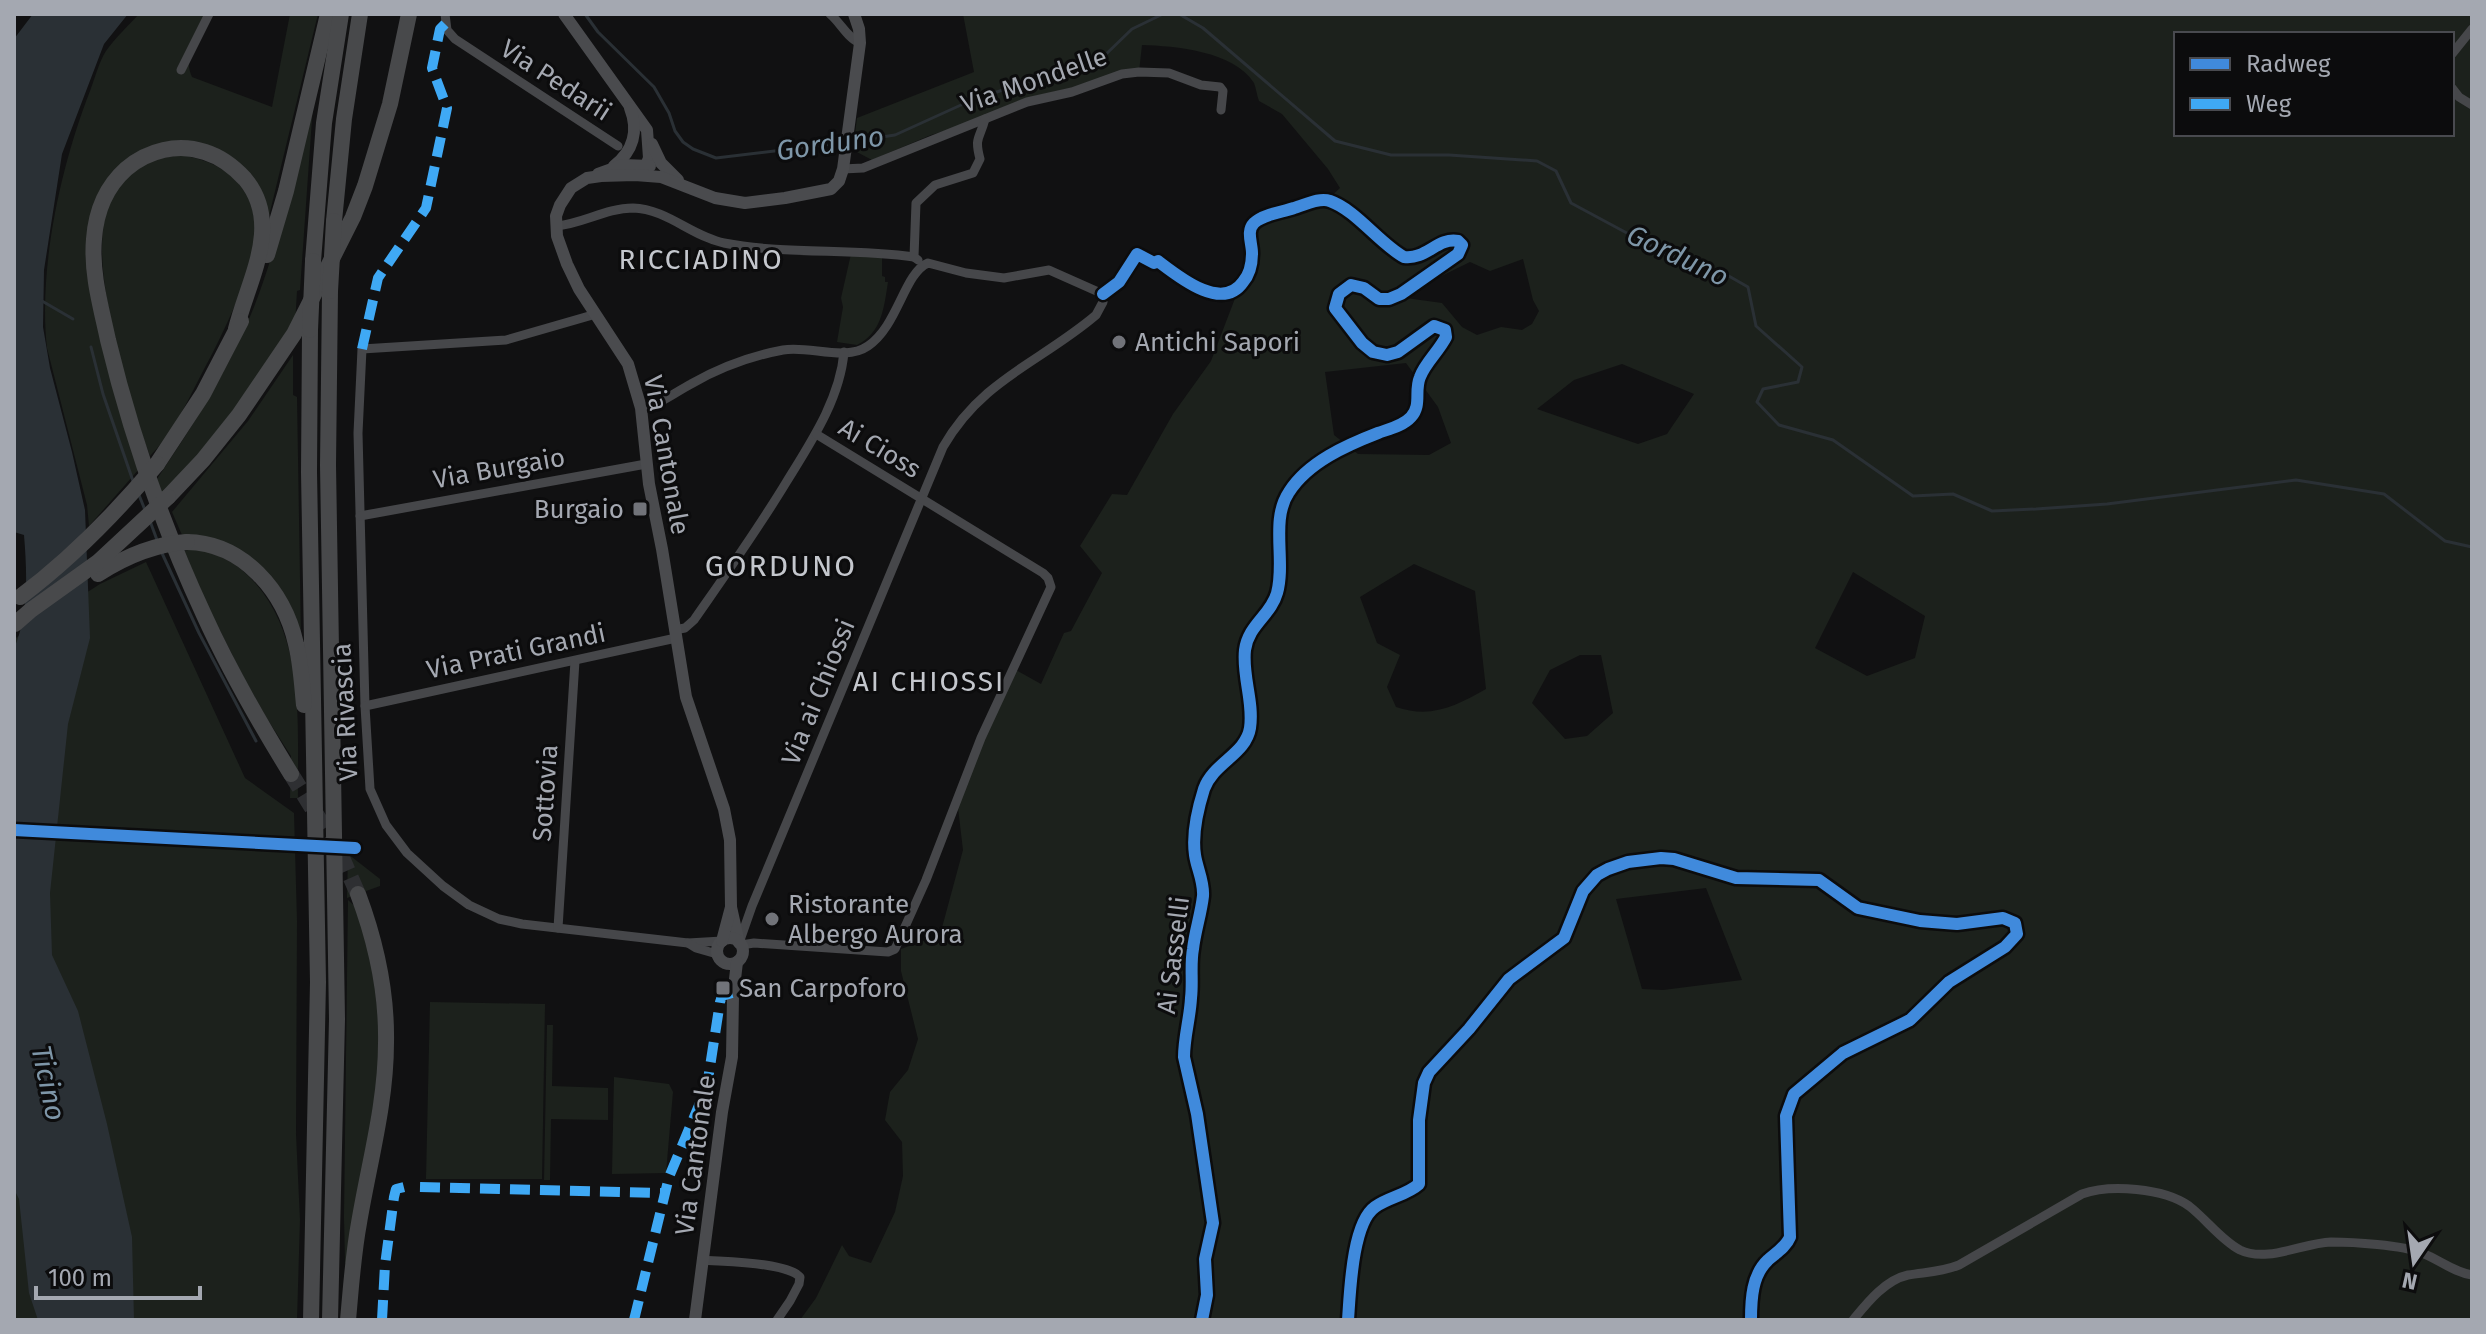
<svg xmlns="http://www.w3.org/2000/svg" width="2486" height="1334" font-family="'Fira Sans',sans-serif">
<rect width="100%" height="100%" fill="#111112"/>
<!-- green -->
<g fill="#1c211c" fill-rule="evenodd">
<path d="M 139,14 L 206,14 C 196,35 182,54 192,77 L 272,107 L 290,14 L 318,14 L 268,220 L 229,158 L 143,151 L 90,231 L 140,468 L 89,526 L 87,505 L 47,348 C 38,268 61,165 90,91 C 95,78 99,62 106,51 C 115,38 128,26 139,14 Z"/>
<path d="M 963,14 L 2472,14 L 2472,1320 L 800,1320 L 816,1298 L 842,1245 L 849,1256 L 871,1263 L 895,1212 L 903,1176 L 902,1142 L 885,1120 L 890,1092 L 908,1070 L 918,1039 L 901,971 L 901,949 L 940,935 L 963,850 L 957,799 L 1014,669 L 1041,684 L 1064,633 L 1071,631 L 1102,573 L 1080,546 L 1112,494 L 1127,495 L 1173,414 L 1211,361 L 1239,288 L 1246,279 L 1253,224 L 1327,200 L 1340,188 L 1328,169 L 1282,114 L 1259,101 C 1257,96 1256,88 1254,83 C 1234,51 1175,46 1142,45 L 1139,72 L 931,135 L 872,160 L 853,150 L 857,118 L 974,72 ZM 2176,34 L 2452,34 L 2452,134 L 2176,134 ZM 1523,259 L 1533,300 L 1539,311 L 1532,324 L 1522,330 L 1501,327 L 1477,335 L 1462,327 L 1442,303 L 1406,298 L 1419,287 L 1470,262 L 1490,271 ZM 1406,363 L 1438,407 L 1451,443 L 1429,455 L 1358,454 L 1334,435 L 1325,372 ZM 1622,364 L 1694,394 L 1667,434 L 1638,444 L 1537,409 L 1574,380 ZM 1414,564 L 1475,591 L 1486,689 C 1456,706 1431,719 1396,707 L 1387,687 L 1400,655 L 1377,643 L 1360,597 ZM 1853,572 L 1925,616 L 1915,658 L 1867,676 L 1815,648 ZM 1580,655 L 1601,655 L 1613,713 L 1587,736 L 1565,739 L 1532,703 L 1550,670 ZM 1706,888 L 1742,980 L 1663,990 L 1642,989 L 1616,899 Z"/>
<path d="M 313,105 L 300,290 L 297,291 L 295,324 L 239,410 L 162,495 L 157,479 C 194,424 229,369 254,307 C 279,242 294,173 313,105 Z"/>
<path d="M 179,155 C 223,160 257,187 255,235 C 254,272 220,340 202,373 C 187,402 173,433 150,456 C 135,416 123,374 114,333 C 101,275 83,186 155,160 C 162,157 171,157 179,155 Z"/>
<path d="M 851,254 L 882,258 L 882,276 L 885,277 L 885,282 L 888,282 C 884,307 882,333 857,345 L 837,342 L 843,307 L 841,298 Z"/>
<polygon points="293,355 293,395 297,397 301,639 270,579 182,535 172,512 248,421"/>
<path d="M 192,549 C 217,551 240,565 256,584 C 306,642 297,726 298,798 L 290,798 L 291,756 L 266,717 L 244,678 L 201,593 L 184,551 Z"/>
<polygon points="146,562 245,778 294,813 297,921 296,1134 300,1220 297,1320 14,1320 14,639 100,584"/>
<polygon points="348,854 380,879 380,886 347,898"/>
<polygon points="348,900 359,910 370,945 383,1045 348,1263 345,1263 344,1217"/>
<polygon points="430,1002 545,1004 542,1179 426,1179"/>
<polygon points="547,1025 553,1025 552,1086 608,1088 608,1120 551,1119 550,1180 544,1180"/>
<polygon points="614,1077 669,1084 673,1092 666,1173 612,1174"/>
</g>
<!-- water -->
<path fill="#2a3035" d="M 33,14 L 128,14 L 104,44 L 62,154 L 44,270 L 43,327 L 50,368 L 72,452 L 85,510 L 90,638 L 68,724 L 50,893 L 52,955 L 78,1011 L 107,1124 L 132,1237 L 134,1320 L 38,1320 L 29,1293 L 19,1199 L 14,1189 L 14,649 C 29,614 27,572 24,535 L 14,532 L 14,39 Z"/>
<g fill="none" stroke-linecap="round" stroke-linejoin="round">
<!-- stream -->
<g stroke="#2a3035" stroke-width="3">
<polyline points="585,14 598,32 654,87 669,113 675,131 683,142 693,149 716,158 841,143"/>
<polyline points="1179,14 1203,28 1335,141 1391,155 1449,155 1537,161 1556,171 1571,203 1664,253 1727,275 1748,287 1756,326 1802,367 1798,382 1763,389 1757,402 1779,425 1833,440 1913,496 1953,494 1992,511 2036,509 2107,504 2296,480 2384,494 2445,541 2472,547"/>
<polyline points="849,142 895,135 972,100 1102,58 1132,29 1163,14"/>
<polyline points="42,301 73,319"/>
<polyline points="91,347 103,394 133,481"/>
<polyline points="139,495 145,510"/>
<polyline points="150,521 157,540"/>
<polyline points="161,551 199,633 256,741"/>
</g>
<!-- highway-tunnel -->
<polyline stroke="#2e2f32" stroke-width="16" stroke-dasharray="16 8" stroke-linecap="butt" points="291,774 339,851 358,894"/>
<!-- street -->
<g stroke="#46474a" stroke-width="9">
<polyline points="445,14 447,30 455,39 618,146"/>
<path d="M 830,14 C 840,22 848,39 860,43"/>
<polyline points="2452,54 2472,29"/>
<polyline points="181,70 209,14"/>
<polyline points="2452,88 2459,97 2472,105"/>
<polyline points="843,169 863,168 1027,102 1072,92 1122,74 1139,72 1169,73 1201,85 1220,87 1223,91 1221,110"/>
<path d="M 556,226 C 582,224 606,208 633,208 C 667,209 691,236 724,243 C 787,255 851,248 914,257"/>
<path d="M 918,260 L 914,257 L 916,203 L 935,185 L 973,173 L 980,159 C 974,136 980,139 985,119"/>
<path d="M 1103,294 L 1119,282 L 1137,254 L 1154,263 L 1158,261 C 1179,277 1222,312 1243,282 C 1250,274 1252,264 1252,253 C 1252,243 1246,231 1254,223 C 1263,214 1283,212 1294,208 C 1305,205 1319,197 1330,201 C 1356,210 1380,244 1404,257 C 1426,260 1438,237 1458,241 L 1462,245 L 1458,254 L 1401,294 L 1389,299 L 1379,299 L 1364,288 L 1351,285 L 1339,294 L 1335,308 L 1362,343 L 1373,352 L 1387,355 L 1398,352 L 1434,326 L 1445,330 L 1446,337 C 1439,351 1425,363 1420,377 C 1414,391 1422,405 1411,417 C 1403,426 1389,429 1378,433 C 1347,445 1308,462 1289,492 C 1270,520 1286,561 1277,593 C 1271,615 1248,625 1245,650 C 1242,676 1254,702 1250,728 C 1246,754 1213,763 1204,789 C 1198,808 1192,835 1195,855 C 1197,869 1204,881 1203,896 C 1201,914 1195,931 1193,949 C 1190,965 1193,981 1191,998 C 1190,1018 1184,1037 1184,1057 L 1197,1114 L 1213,1223 L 1205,1259 L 1207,1295 L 1202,1320"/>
<polyline points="596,314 506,340 362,349 358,433 365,706 370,789 386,825 407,853 443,886 469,905 499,919 522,924 688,943 722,941"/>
<path d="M 641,408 C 660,405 674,393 691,384 C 719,368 751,356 783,350 C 809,345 845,362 868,346 C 898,326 904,273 928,263 L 966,273 L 1004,278 L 1049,270 L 1103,294"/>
<polyline points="360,516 646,464"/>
<path d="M 674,630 L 685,628 L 694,620 C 726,574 758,529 787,481 C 811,442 840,399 844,352"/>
<polyline points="365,706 676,638"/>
<polyline points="558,928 575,661"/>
<polyline points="688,943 696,948 717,954"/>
<path d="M 739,943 L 752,906 L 943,447 C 982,379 1041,362 1096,315 L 1103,302 L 1103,294"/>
<polyline points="741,945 754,943 888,952 895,949 926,880 981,738 1051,587 1048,578 1043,573 816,434"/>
<path d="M 702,1260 C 724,1262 786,1262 800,1277 L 799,1284 L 790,1301 L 777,1320"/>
<path d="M 1348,1320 C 1350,1293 1352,1223 1375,1207 C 1389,1197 1407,1195 1419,1184 L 1419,1120 L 1424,1083 L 1429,1072 L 1469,1029 L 1509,979 L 1564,938 L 1583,891 L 1597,875 L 1608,869 L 1628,862 L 1661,858 L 1674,859 L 1736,878 L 1819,880 L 1858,908 L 1920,921 L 1957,924 L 2003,918 L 2015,923 L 2017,934 L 2005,947 L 1949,982 L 1910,1020 L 1843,1053 L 1794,1094 L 1786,1116 L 1790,1237 C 1786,1247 1776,1253 1768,1260 C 1752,1275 1751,1299 1751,1320"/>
<path d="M 1853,1320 C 1867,1303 1885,1280 1908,1275 C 1926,1272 1942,1272 1959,1265 L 2082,1194 C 2110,1184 2164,1188 2189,1206 C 2206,1219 2221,1240 2240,1250 C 2267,1263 2303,1243 2331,1242 C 2353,1242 2402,1245 2422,1253 C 2440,1260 2453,1272 2472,1275"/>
</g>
<!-- secondary -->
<g stroke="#4a4b4e" stroke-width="12">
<polyline points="564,14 647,130 649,158 645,168 635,175"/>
<polyline points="652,144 661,163 678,180"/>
<path d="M 614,166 C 633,151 639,131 630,108"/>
<polyline points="598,174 623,165 650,166"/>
<polyline points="731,907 739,943"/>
<circle cx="730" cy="951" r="13"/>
<polyline points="722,941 731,907 730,840 724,809 686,697 662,549 649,484 641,408 628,364 579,289 567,264 557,236 556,216 560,205 571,188 587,178 601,176 635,175 661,177 715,198 745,203 785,198 831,189 839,181 843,169 860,43 859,29 854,14"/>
<polyline points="695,1320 722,1112 732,1057 733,996 737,962"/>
</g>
<!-- highway -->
<g stroke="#48494b" stroke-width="16">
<polyline points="334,221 344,119 360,14"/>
<polyline points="267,255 286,191 328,14"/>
<polyline points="313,261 324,123 341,14"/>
<path d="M 236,329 C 248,280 283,225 245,179 C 234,167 221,157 205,152 C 178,143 148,150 126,169 C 106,187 96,212 94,239 C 91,273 101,307 108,340 C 131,435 163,527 204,615 C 229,670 259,722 291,774"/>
<polyline points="310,330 309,472 318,982 311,1320"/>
<polyline points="157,464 203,394 241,321"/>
<polyline points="168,497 203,460 239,415 294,334 353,217 365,186 390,104 409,14"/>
<path d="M 187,542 C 243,543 284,591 296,644 C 301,664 302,685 304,705"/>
<polyline points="330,1320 337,1019 328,465 330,291"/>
<path d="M 348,1320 C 351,1288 353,1255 359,1223 C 369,1163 386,1104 386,1043 C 387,992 376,942 358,894"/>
</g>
<!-- highway-bridge -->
<g stroke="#48494b" stroke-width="16">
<polyline points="330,291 334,221"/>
<polyline points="310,330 313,261"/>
<path d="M 98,574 C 126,556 154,544 187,542"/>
<path d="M 20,597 C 72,558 115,514 157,464"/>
<polyline points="15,624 31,610 98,562 168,497"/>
</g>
<!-- quiet -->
<g stroke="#3fa9f5" stroke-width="10" stroke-dasharray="20 10" stroke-linecap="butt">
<polyline points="362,349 378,278 426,208 447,108 432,68 440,29 445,24"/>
<polyline points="420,1187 664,1193"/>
<polyline points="382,1320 385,1265 394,1197 396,1189 404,1187"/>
<polyline points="634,1320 669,1177 707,1086 720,1002 722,996 732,993"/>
</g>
<defs>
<g id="cycleway">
<path d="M 1103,294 L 1119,282 L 1137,254 L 1154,263 L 1158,261 C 1179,277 1222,312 1243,282 C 1250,274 1252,264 1252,253 C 1252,243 1246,231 1254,223 C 1263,214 1283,212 1294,208 C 1305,205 1319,197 1330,201 C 1356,210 1380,244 1404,257 C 1426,260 1438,237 1458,241 L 1462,245 L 1458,254 L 1401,294 L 1389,299 L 1379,299 L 1364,288 L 1351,285 L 1339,294 L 1335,308 L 1362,343 L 1373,352 L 1387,355 L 1398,352 L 1434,326 L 1445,330 L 1446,337 C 1439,351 1425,363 1420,377 C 1414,391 1422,405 1411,417 C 1403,426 1389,429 1378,433 C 1347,445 1308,462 1289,492 C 1270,520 1286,561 1277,593 C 1271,615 1248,625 1245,650 C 1242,676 1254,702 1250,728 C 1246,754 1213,763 1204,789 C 1198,808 1192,835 1195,855 C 1197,869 1204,881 1203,896 C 1201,914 1195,931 1193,949 C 1190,965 1193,981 1191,998 C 1190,1018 1184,1037 1184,1057 L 1197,1114 L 1213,1223 L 1205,1259 L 1207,1295 L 1202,1320"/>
<polyline points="14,830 355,848"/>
<path d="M 1348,1320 C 1350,1293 1352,1223 1375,1207 C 1389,1197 1407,1195 1419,1184 L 1419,1120 L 1424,1083 L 1429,1072 L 1469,1029 L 1509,979 L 1564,938 L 1583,891 L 1597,875 L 1608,869 L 1628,862 L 1661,858 L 1674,859 L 1736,878 L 1819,880 L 1858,908 L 1920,921 L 1957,924 L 2003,918 L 2015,923 L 2017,934 L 2005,947 L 1949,982 L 1910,1020 L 1843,1053 L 1794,1094 L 1786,1116 L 1790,1237 C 1786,1247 1776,1253 1768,1260 C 1752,1275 1751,1299 1751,1320"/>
</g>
</defs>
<!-- cycleway casing -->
<use href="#cycleway" stroke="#0c0c0d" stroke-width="17"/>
<!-- cycleway -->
<use href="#cycleway" stroke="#408adc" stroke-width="12"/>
</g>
<!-- markers -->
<g fill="#717379" stroke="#0c0c0d" stroke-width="3">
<circle cx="1119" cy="342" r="8"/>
<rect x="632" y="501" width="16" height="16" rx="4"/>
<circle cx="772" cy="919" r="8"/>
<rect x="715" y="980" width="16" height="16" rx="4"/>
</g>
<g text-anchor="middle" stroke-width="6" stroke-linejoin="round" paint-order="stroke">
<!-- street labels -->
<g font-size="26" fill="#a4a8b1" stroke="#0c0c0d">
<text transform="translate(556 80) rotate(33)" y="9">Via Pedarii</text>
<text transform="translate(1034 80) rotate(-19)" y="9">Via Mondelle</text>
<text transform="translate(880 448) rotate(31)" y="9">Ai Cioss</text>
<text transform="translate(667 455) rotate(80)" y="9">Via Cantonale</text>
<text transform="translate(499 468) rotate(-10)" y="9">Via Burgaio</text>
<text transform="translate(516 651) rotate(-12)" y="9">Via Prati Grandi</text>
<text transform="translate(818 692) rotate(-68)" y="9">Via ai Chiossi</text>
<text transform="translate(345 712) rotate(-93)" y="9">Via Rivascia</text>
<text transform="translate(545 793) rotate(-86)" y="9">Sottovia</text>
<text transform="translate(1173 955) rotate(-83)" y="9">Ai Sasselli</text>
<text transform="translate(695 1155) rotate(-82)" y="9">Via Cantonale</text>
</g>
<!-- poi labels -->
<g font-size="26" fill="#a4a8b1" stroke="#0c0c0d" text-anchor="start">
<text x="1135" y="351">Antichi Sapori</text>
<text x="624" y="518" text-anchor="end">Burgaio</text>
<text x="788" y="913">Ristorante<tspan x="788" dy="30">Albergo Aurora</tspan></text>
<text x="739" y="997">San Carpoforo</text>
</g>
<!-- water labels -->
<g font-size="28" font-style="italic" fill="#7e96a8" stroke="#0c0c0d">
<text transform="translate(830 143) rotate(-8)" y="10">Gorduno</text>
<text transform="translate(1678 255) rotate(25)" y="10">Gorduno</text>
<text transform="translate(49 1083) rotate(78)" y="10">Ticino</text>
</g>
<!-- neighbourhood labels -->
<g font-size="28" letter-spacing="2" fill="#c4c7cd" stroke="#0c0c0d">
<text x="701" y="269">RICCIADINO</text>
<text x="929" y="691">AI CHIOSSI</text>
</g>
<!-- quarter labels -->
<g font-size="30" letter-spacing="2" fill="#c4c7cd" stroke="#0c0c0d">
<text x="781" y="576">GORDUNO</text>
</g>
</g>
<!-- border -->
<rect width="2486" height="1334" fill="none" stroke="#a4a8b1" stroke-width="32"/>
<!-- legend -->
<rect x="2174" y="32" width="280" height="104" fill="#0c0c0d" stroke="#494a4f" stroke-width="2"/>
<rect x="2190" y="58" width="40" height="12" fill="#408adc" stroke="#494a4f" stroke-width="2"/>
<text x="2246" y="72" font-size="24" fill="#a4a8b1">Radweg</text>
<rect x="2190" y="98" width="40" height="12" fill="#3fa9f5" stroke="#494a4f" stroke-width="2"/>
<text x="2246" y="112" font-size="24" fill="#a4a8b1">Weg</text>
<!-- north arrow -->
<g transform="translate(2414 1262) rotate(193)" stroke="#0c0c0d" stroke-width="6" paint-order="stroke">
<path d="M0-6L14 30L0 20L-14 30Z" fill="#a4a8b1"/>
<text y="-12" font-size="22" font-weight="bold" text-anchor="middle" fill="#a4a8b1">N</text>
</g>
<!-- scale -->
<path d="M36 1286v12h164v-12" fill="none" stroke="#a4a8b1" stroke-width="4"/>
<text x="48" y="1286" font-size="24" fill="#a4a8b1" stroke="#0c0c0d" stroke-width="6" paint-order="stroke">100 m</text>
</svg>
